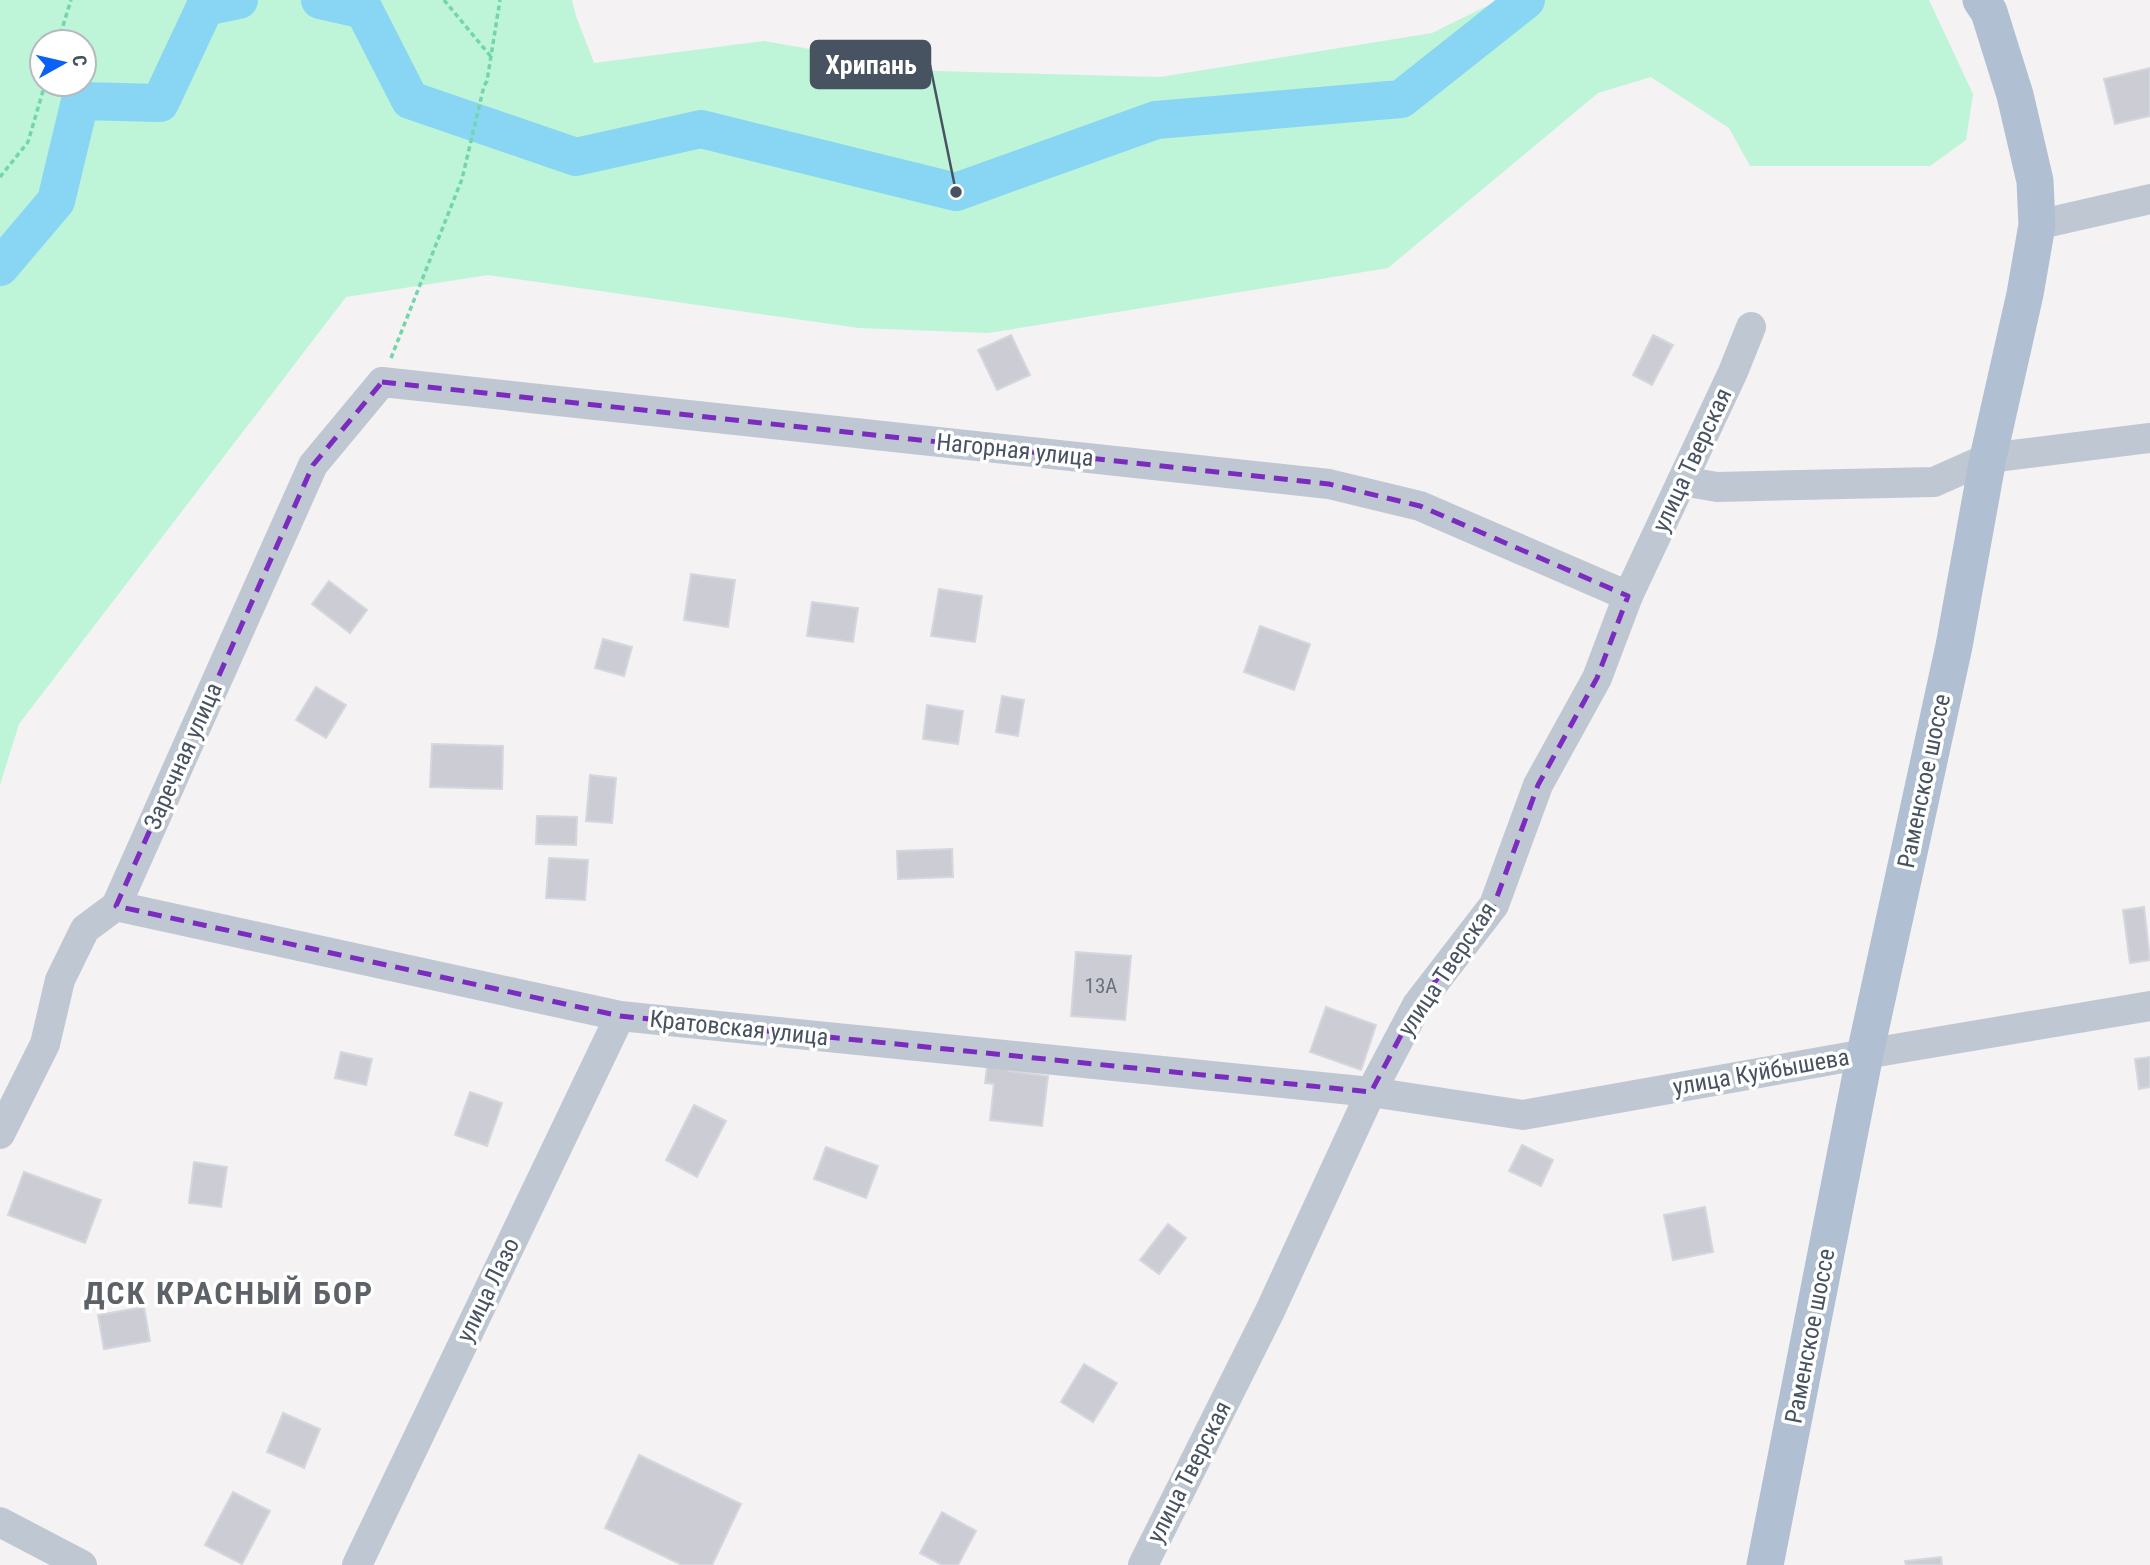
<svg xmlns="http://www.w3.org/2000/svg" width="2150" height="1565" font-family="'Roboto Condensed',sans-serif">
<rect width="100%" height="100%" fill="#f4f2f2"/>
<!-- green -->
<path fill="#bef4d7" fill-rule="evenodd" d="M 0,0 L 572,0 L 576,16 L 594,63 L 764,41 L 935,71 L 1160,77 L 1432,33 L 1499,0 L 1929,0 L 1973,94 L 1966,140 L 1930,166 L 1750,166 L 1729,128 L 1651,77 L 1598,93 L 1388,268 L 988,333 L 859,328 L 488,275 L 346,297 L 19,724 L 0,785 ZM 42,42 L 84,42 L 84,84 L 42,84 Z"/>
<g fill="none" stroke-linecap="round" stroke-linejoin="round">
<!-- river -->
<g stroke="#88d5f4" stroke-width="38">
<polyline points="320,0 364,10 410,100 576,157 701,129 956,192 1156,120 1401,99 1526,0"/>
<polyline points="0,267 56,201 80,101 160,103 205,7 239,0"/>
</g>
</g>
<!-- building -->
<g fill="#cccdd4" stroke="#d5d7de" stroke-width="2">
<polygon points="2150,68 2150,116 2115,124 2104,79"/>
<polygon points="1011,335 1030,375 997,390 978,350"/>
<polygon points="1653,335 1673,345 1652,385 1633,375"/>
<polygon points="691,574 735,580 728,627 684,620"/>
<polygon points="329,581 367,610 350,633 312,604"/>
<polygon points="939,589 982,596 975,642 931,636"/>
<polygon points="812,602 858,608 853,642 807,636"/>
<polygon points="1260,626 1310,644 1294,690 1244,672"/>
<polygon points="603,639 632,647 624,676 595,668"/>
<polygon points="316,687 346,705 326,738 296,720"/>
<polygon points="1002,696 1024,700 1018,736 996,732"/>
<polygon points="927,705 963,711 958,744 923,739"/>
<polygon points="432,744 503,746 502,789 430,787"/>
<polygon points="590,775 616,778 612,823 586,821"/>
<polygon points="537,816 577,817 576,845 536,844"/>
<polygon points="952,849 953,877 898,879 897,851"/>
<polygon points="549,858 588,860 585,900 546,898"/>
<polygon points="2144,907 2150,960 2130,963 2123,910"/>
<polygon points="1076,952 1131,956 1125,1020 1071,1016"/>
<polygon points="1326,1007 1376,1025 1361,1070 1310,1052"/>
<polygon points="341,1052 372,1059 366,1085 335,1078"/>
<polygon points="2150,1057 2150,1087 2139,1089 2135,1059"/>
<polygon points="988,1058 1010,1060 1009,1071 1048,1076 1042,1126 990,1120 994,1084 985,1083"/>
<polygon points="470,1092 502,1103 487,1146 455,1135"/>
<polygon points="694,1105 726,1121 697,1177 666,1160"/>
<polygon points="1522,1145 1553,1160 1541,1186 1509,1171"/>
<polygon points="826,1147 878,1166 866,1198 814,1179"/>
<polygon points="194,1162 227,1167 221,1207 189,1203"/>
<polygon points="24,1172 101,1200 85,1243 8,1215"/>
<polygon points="1705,1207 1713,1252 1673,1260 1664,1215"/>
<polygon points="1168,1224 1186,1238 1159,1274 1140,1260"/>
<polygon points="144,1307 150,1341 104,1349 98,1315"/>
<polygon points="1084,1364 1117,1383 1093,1422 1061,1402"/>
<polygon points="283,1413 320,1429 304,1468 267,1452"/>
<polygon points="639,1455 741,1504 712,1565 682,1565 605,1528"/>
<polygon points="233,1492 270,1511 242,1564 205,1545"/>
<polygon points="942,1512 976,1531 958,1565 942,1565 920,1553"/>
<polygon points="1941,1557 1942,1565 1906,1565 1905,1561"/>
</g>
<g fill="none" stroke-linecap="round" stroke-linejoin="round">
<!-- path -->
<g stroke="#73d5ac" stroke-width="3.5" stroke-dasharray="5 3.5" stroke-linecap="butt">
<polyline points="444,0 492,58"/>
<polyline points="58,42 71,0"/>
<polyline points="0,177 28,142 45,84"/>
<polyline points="391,358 462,179 484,86 487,81 500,0"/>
</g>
<!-- minor -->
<g stroke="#bfc8d2" stroke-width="30">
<polyline points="2037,225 2150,199"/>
<polyline points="1682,481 1717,487 1934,482 1988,458 2150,438"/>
<polyline points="116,906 620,1016 1371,1092 1523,1115 1865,1054 2150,1006"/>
<polyline points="0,1134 45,1044 60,980 85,929 116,906 313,465 382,382 1329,484 1420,506 1628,596"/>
<polyline points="0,1522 82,1565"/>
<polyline points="357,1565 620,1016"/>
<polyline points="1143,1565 1270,1311 1371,1092 1417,1005 1494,905 1538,785 1597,678 1628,596 1733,372 1751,327"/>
</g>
<!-- major -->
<polyline stroke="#b0bfd2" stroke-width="37" points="1765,1565 1865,1054 1954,646 1988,458 2025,294 2037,225 2035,181 2015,95 1989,12 1981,0"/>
</g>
<!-- marked area -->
<path fill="none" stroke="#7b2cbf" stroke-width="5" stroke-dasharray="14 9" stroke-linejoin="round" d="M 382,382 L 1329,484 L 1420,506 L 1628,596 L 1597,678 L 1538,785 L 1494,905 L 1417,1005 L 1371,1092 L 620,1016 L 116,906 L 313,465 Z"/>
<g text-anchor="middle" stroke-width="7" stroke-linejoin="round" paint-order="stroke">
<!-- number labels -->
<g font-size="21" fill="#69727e">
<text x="1101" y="993">13А</text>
</g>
<!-- street labels -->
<g font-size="24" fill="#485361" stroke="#fff">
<text transform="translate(1015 450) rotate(6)" y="8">Нагорная улица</text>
<text transform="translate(1692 460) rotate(-65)" y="8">улица Тверская</text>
<text transform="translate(183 756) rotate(-66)" y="8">Заречная улица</text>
<text transform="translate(1924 781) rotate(-78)" y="8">Раменское шоссе</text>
<text transform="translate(1447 969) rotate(-56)" y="8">улица Тверская</text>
<text transform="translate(739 1028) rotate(6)" y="8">Кратовская улица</text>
<text transform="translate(1761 1072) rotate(-10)" y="8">улица Куйбышева</text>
<text transform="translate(488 1290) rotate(-64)" y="8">улица Лазо</text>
<text transform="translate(1810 1336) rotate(-79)" y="8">Раменское шоссе</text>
<text transform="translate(1189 1472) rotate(-63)" y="8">улица Тверская</text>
</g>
<!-- district labels -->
<g font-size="32" font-weight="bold" letter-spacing="2" fill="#5d6168" stroke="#fff">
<text x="229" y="1304">ДСК КРАСНЫЙ БОР</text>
</g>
</g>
<!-- callouts -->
<path fill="none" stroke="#485361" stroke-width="2.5" d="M956 192L930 65"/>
<circle fill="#485361" stroke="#fff" stroke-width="2.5" cx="956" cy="192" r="7"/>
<rect fill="#485361" stroke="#485361" stroke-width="2.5" x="811" y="41" width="119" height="47" rx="7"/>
<g font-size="26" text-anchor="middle" font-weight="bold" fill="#fff">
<text x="871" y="74">Хрипань</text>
</g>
<!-- north arrow -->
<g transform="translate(63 63) rotate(82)"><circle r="33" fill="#ffffff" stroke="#b6bac0" stroke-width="2"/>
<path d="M0-5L12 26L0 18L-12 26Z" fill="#0b60f5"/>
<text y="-10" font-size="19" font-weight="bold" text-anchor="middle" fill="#485361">С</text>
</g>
</svg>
